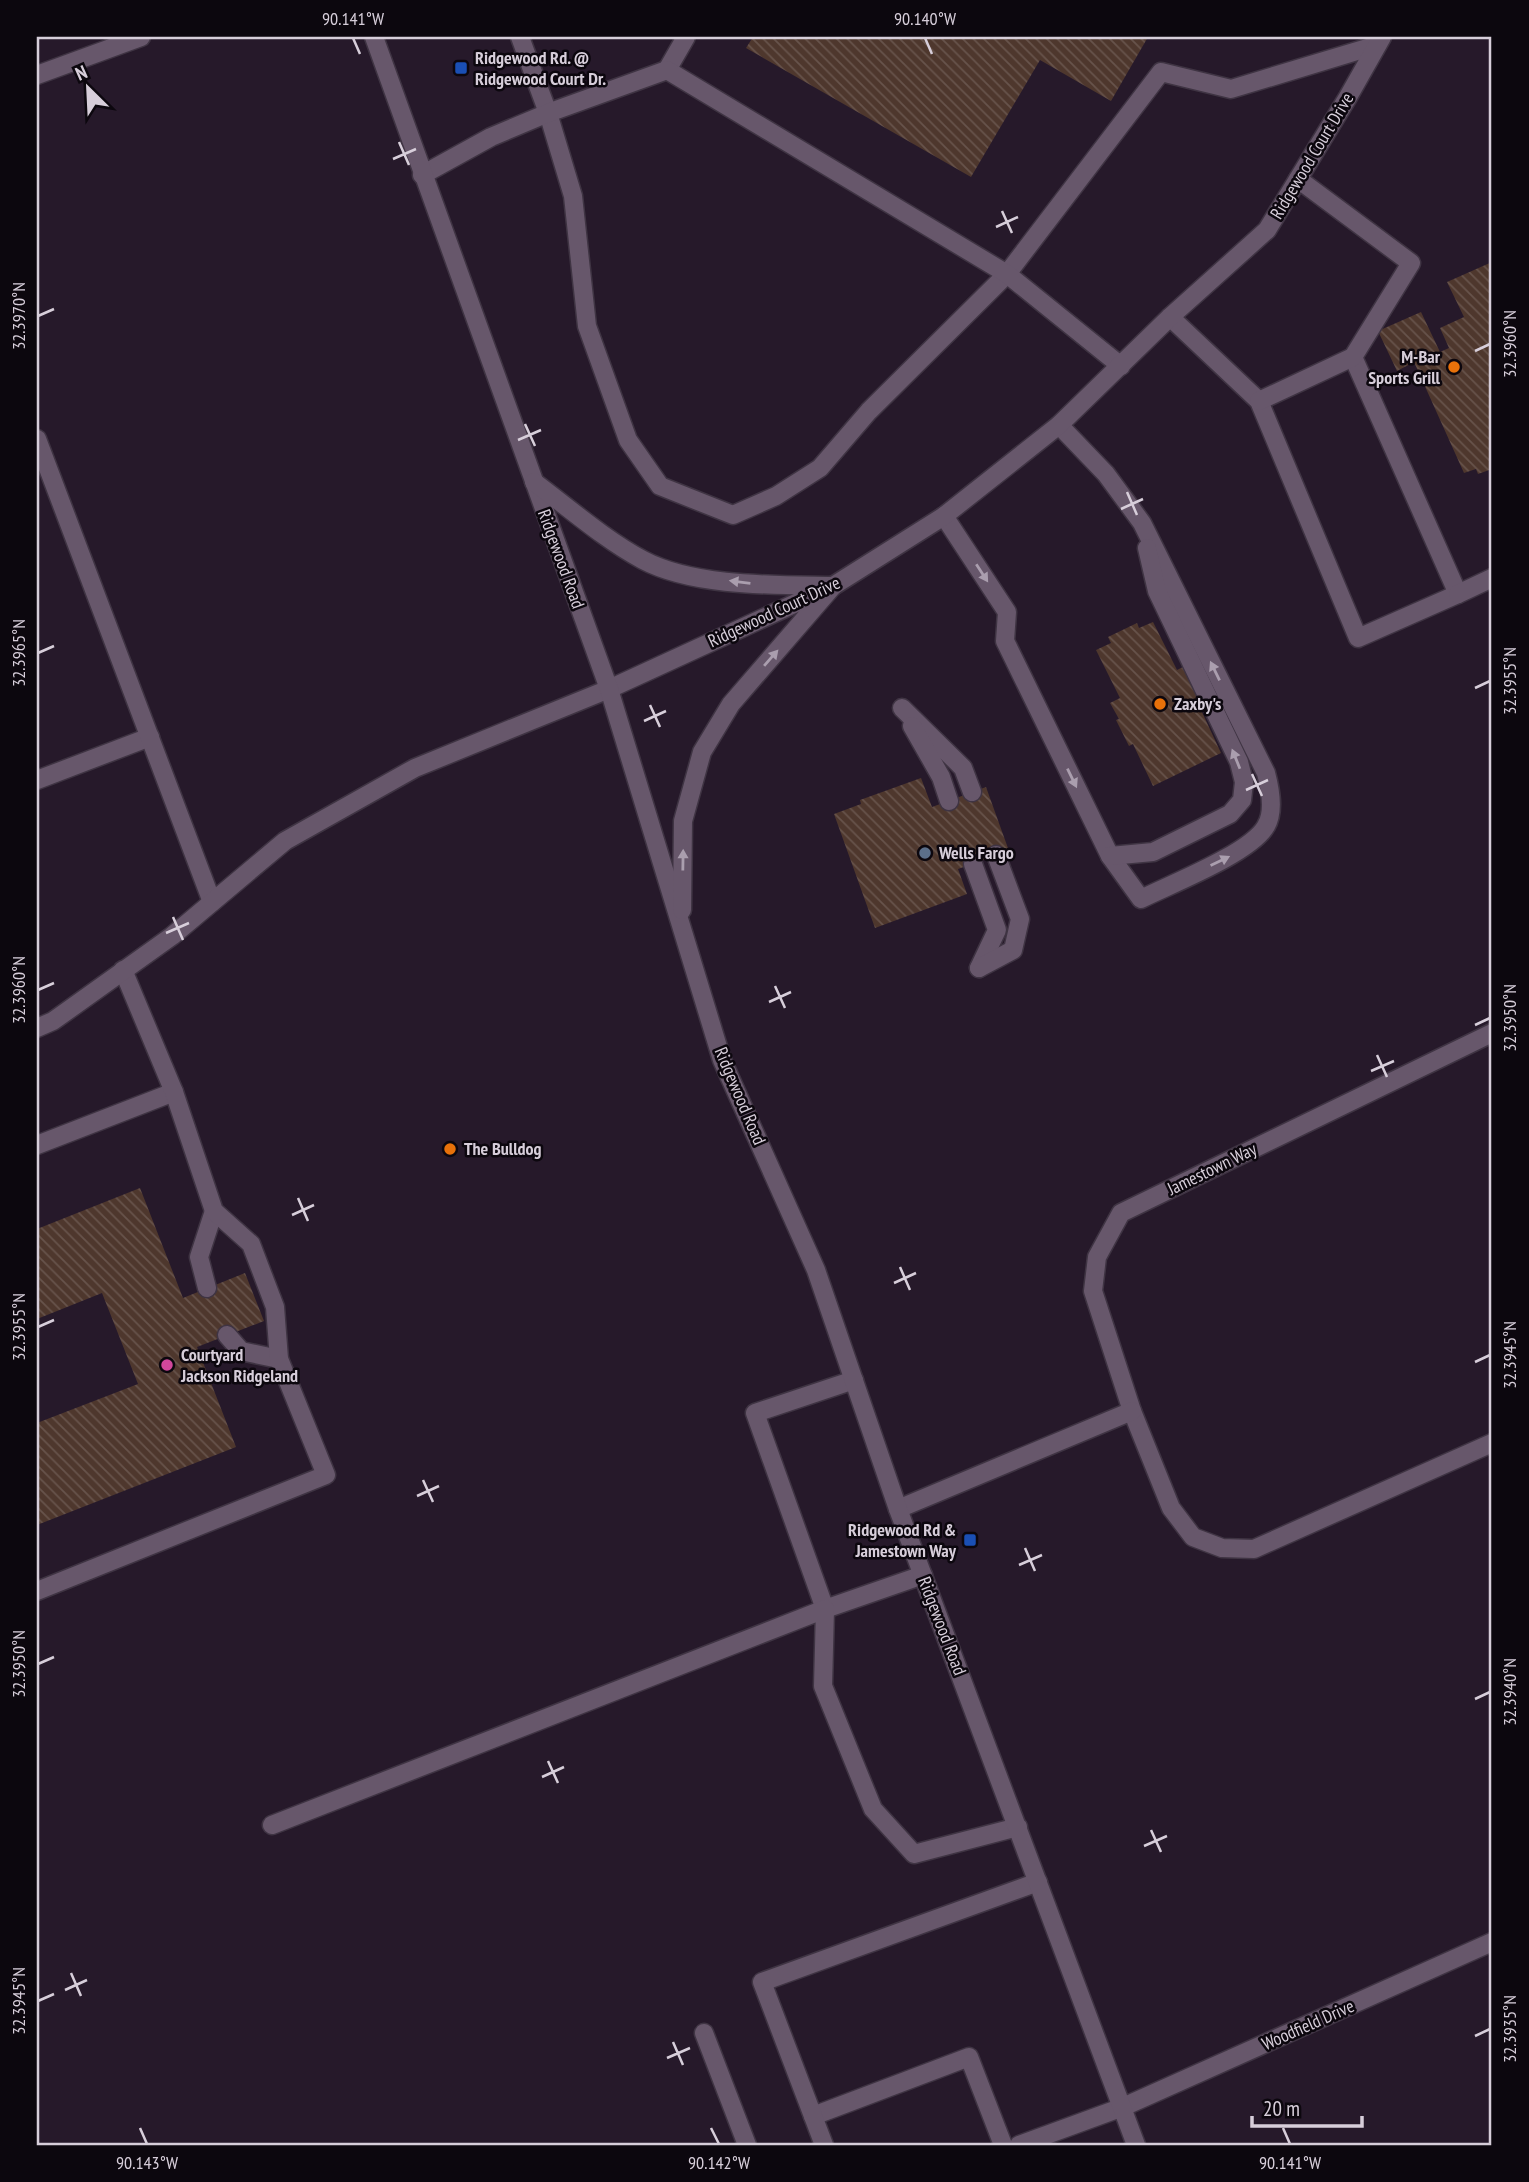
<svg xmlns="http://www.w3.org/2000/svg" width="1529" height="2182" font-family="'PT Sans Narrow',sans-serif">
<defs>
<pattern id="building-back-hatch" width="6" height="6" patternUnits="userSpaceOnUse" patternTransform="scale(1.75)"><rect width="6" height="6" fill="#4e372d"/><path d="M-1 5l2 2M0 0l6 6M5-1l2 2" fill="none" stroke="#67534b"/></pattern>
</defs>
<rect width="100%" height="100%" fill="#26192a"/>
<!-- building -->
<g fill="url(#building-back-hatch)">
<polygon points="753,37 1148,37 1111,101 1040,60 971,177 746,48"/>
<polygon points="1492,262 1492,469 1478,474 1476,469 1464,473 1414,362 1397,371 1378,331 1421,312 1440,352 1449,348 1440,328 1464,317 1447,282"/>
<polygon points="1153,622 1177,670 1185,666 1211,706 1201,710 1221,753 1153,786 1133,744 1129,746 1116,720 1119,719 1110,703 1120,698 1096,650 1111,643 1108,637 1137,623 1139,628"/>
<polygon points="921,778 932,807 986,787 1009,851 958,869 967,894 875,928 834,814 861,804 860,800"/>
<polygon points="140,1188 183,1298 245,1273 264,1321 197,1347 236,1447 37,1525 37,1423 138,1384 102,1293 37,1319 37,1229"/>
</g>
<g fill="none" stroke-linecap="round" stroke-linejoin="round">
<defs>
<g id="service">
<polyline points="520,37 548,113 573,196 587,326 628,440 660,486 733,515 776,496 820,468 869,411 1007,274 1161,72 1231,89 1377,45"/>
<polyline points="667,70 686,37"/>
<polyline points="422,175 491,137 548,113 667,70 1007,274 1121,366"/>
<polyline points="1170,317 1259,401 1358,638 1458,594 1353,357"/>
<polyline points="1259,401 1353,357 1411,263 1298,179"/>
<path d="M 944,516 L 1007,612 L 1005,641 L 1110,856 L 1141,899 C 1171,884 1251,853 1266,826 C 1275,811 1270,788 1266,773 L 1142,523 L 1106,474 L 1059,425"/>
<polyline points="1458,594 1492,578"/>
<polyline points="902,708 963,768 972,792"/>
<polyline points="912,726 941,777 949,801"/>
<polyline points="37,780 150,737"/>
<polyline points="1110,856 1153,852 1230,814 1242,800 1244,782 1239,762 1157,591 1147,548"/>
<polyline points="973,864 997,930 979,968"/>
<polyline points="979,968 1013,950 1020,919 996,855"/>
<polyline points="37,1145 174,1092"/>
<polyline points="207,1288 199,1257 214,1211"/>
<polyline points="227,1335 241,1351 279,1359"/>
<polyline points="854,1380 755,1413 825,1609 923,1575"/>
<polyline points="37,1591 326,1475 279,1359 275,1307 251,1244 214,1211 174,1092 123,970"/>
<polyline points="272,1825 825,1609 823,1686 873,1809 914,1854 1018,1827"/>
<polyline points="704,2033 747,2145"/>
<polyline points="813,2116 969,2057 1003,2145"/>
<polyline points="824,2145 762,1982 1038,1882"/>
</g>
<g id="minor">
<polyline points="37,75 141,37"/>
<polyline points="37,439 212,902"/>
<polyline points="37,1028 53,1021 172,936 285,841 415,768 609,689 833,586 944,516 1059,425 1170,317 1267,230 1348,97 1382,37"/>
<polyline points="1492,1033 1121,1213 1097,1257 1093,1291 1132,1411 1171,1508 1193,1537 1222,1548 1254,1549 1492,1443"/>
<polyline points="898,1509 1132,1411"/>
<polyline points="1019,2145 1123,2107 1492,1942"/>
</g>
<g id="tertiary">
<polyline points="374,37 609,689 722,1060 816,1270 898,1509 1136,2145"/>
<path d="M 534,482 C 569,508 604,539 643,560 C 694,587 776,585 833,586"/>
<polyline points="682,910 683,821 702,752 731,704 833,586"/>
</g>
</defs>
<!-- service casing -->
<use href="#service" stroke="#3f3443" stroke-width="21"/>
<!-- minor casing -->
<use href="#minor" stroke="#3f3443" stroke-width="21"/>
<!-- tertiary casing -->
<use href="#tertiary" stroke="#3f3443" stroke-width="21"/>
<!-- service -->
<use href="#service" stroke="#67576b" stroke-width="18"/>
<!-- minor -->
<use href="#minor" stroke="#67576b" stroke-width="18"/>
<!-- tertiary -->
<use href="#tertiary" stroke="#67576b" stroke-width="18"/>
</g>
<!-- one-way arrows -->
<defs><path id="oneway-solid" d="M-6-.8H1V-3.2L6.5 0L1 3.2V.8H-6Z" transform="scale(1.75)"/></defs>
<g fill="#aa9eae">
<use href="#oneway-solid" transform="translate(982 573) rotate(57)"/>
<use href="#oneway-solid" transform="translate(740 582) rotate(-173)"/>
<use href="#oneway-solid" transform="translate(771 658) rotate(-49)"/>
<use href="#oneway-solid" transform="translate(1215 671) rotate(-116)"/>
<use href="#oneway-solid" transform="translate(1236 759) rotate(-112)"/>
<use href="#oneway-solid" transform="translate(1072 778) rotate(64)"/>
<use href="#oneway-solid" transform="translate(683 860) rotate(-89)"/>
<use href="#oneway-solid" transform="translate(1220 861) rotate(-26)"/>
</g>
<!-- ticks -->
<path fill="none" stroke="#d7ceda" stroke-width="2.5" d="M 353,38 L 360,54M 925,38 L 932,54M 399,142 L 409,165M 393,159 L 416,149M 1002,211 L 1012,233M 996,227 L 1018,217M 38,316 L 54,309M 1475,351 L 1490,344M 525,424 L 535,446M 518,440 L 541,430M 1127,492 L 1137,515M 1121,509 L 1143,499M 38,653 L 54,646M 1475,688 L 1490,681M 650,705 L 660,727M 644,721 L 666,711M 1252,774 L 1262,796M 1246,790 L 1268,780M 173,917 L 183,940M 166,933 L 189,923M 775,986 L 785,1008M 38,990 L 54,983M 769,1002 L 791,992M 1475,1025 L 1490,1018M 1377,1055 L 1387,1077M 1371,1071 L 1394,1061M 298,1198 L 308,1221M 292,1215 L 314,1205M 900,1267 L 910,1290M 894,1283 L 916,1273M 38,1327 L 54,1320M 1475,1362 L 1490,1355M 423,1480 L 433,1502M 417,1496 L 439,1486M 1025,1548 L 1035,1571M 1019,1565 L 1042,1555M 38,1664 L 54,1657M 1475,1699 L 1490,1692M 548,1761 L 558,1783M 542,1777 L 564,1767M 1151,1830 L 1161,1852M 1144,1846 L 1167,1836M 71,1973 L 81,1996M 65,1990 L 87,1980M 38,2001 L 54,1994M 1475,2036 L 1490,2029M 673,2042 L 683,2065M 667,2058 L 690,2048M 140,2128 L 147,2144M 711,2128 L 719,2144M 1283,2128 L 1290,2144"/>
<!-- markers -->
<g fill="#1a4fb4" stroke="#0c070e" stroke-width="2.5">
<rect x="454" y="61" width="14" height="14" rx="3.5"/>
<rect x="963" y="1533" width="14" height="14" rx="3.5"/>
</g>
<g fill="#e8710a" stroke="#0c070e" stroke-width="2.5">
<circle cx="1454" cy="367" r="7"/>
<circle cx="1160" cy="704" r="7"/>
<circle cx="450" cy="1149" r="7"/>
</g>
<circle fill="#5c6f8a" stroke="#0c070e" stroke-width="2.5" cx="925" cy="853" r="7"/>
<circle fill="#d1479c" stroke="#0c070e" stroke-width="2.5" cx="167" cy="1365" r="7"/>
<g text-anchor="middle" stroke-width="5" stroke-linejoin="round" paint-order="stroke">
<!-- poi labels -->
<g font-size="18" font-weight="bold" fill="#d7ceda" stroke="#0c070e" text-anchor="start">
<text x="475" y="64">Ridgewood Rd. @<tspan x="475" dy="21">Ridgewood Court Dr.</tspan></text>
<text x="1440" y="363" text-anchor="end">M-Bar<tspan x="1440" dy="21">Sports Grill</tspan></text>
<text x="1174" y="710">Zaxby's</text>
<text x="939" y="859">Wells Fargo</text>
<text x="464" y="1155">The Bulldog</text>
<text x="181" y="1361">Courtyard<tspan x="181" dy="21">Jackson Ridgeland</tspan></text>
<text x="956" y="1536" text-anchor="end">Ridgewood Rd &amp;<tspan x="956" dy="21">Jamestown Way</tspan></text>
</g>
<!-- street labels -->
<g font-size="18" fill="#d7ceda" stroke="#0c070e">
<text transform="translate(1312 156) rotate(-59)" y="6">Ridgewood Court Drive</text>
<text transform="translate(561 559) rotate(70)" y="6">Ridgewood Road</text>
<text transform="translate(774 612) rotate(-25)" y="6">Ridgewood Court Drive</text>
<text transform="translate(740 1096) rotate(67)" y="6">Ridgewood Road</text>
<text transform="translate(1212 1169) rotate(-26)" y="6">Jamestown Way</text>
<text transform="translate(942 1626) rotate(69)" y="6">Ridgewood Road</text>
<text transform="translate(1308 2025) rotate(-24)" y="6">Woodfield Drive</text>
</g>
</g>
<!-- border -->
<rect width="1529" height="2182" fill="none" stroke="#0c070e" stroke-width="77"/>
<!-- north arrow -->
<g transform="translate(88 88) rotate(336)" stroke="#0c070e" stroke-width="5" paint-order="stroke">
<path d="M0-5L12 26L0 18L-12 26Z" fill="#d7ceda"/>
<text y="-10" font-size="19" font-weight="bold" text-anchor="middle" fill="#d7ceda">N</text>
</g>
<!-- scale -->
<path d="M1252 2116v10h110v-10" fill="none" stroke="#d7ceda" stroke-width="3.5"/>
<text x="1263" y="2116" font-size="21" fill="#d7ceda" stroke="#0c070e" stroke-width="5" paint-order="stroke">20 m</text>
<rect x="38" y="38" width="1452" height="2106" fill="none" stroke="#d7ceda" stroke-width="2.5"/>
<g font-size="18" text-anchor="middle" fill="#d7ceda">
<text x="353" y="25">90.141°W</text>
<text x="925" y="25">90.140°W</text>
<text transform="translate(19 316) rotate(-90)" y="6">32.3970°N</text>
<text transform="translate(1510 344) rotate(-90)" y="6">32.3960°N</text>
<text transform="translate(19 653) rotate(-90)" y="6">32.3965°N</text>
<text transform="translate(1510 681) rotate(-90)" y="6">32.3955°N</text>
<text transform="translate(19 990) rotate(-90)" y="6">32.3960°N</text>
<text transform="translate(1510 1018) rotate(-90)" y="6">32.3950°N</text>
<text transform="translate(19 1327) rotate(-90)" y="6">32.3955°N</text>
<text transform="translate(1510 1355) rotate(-90)" y="6">32.3945°N</text>
<text transform="translate(19 1664) rotate(-90)" y="6">32.3950°N</text>
<text transform="translate(1510 1692) rotate(-90)" y="6">32.3940°N</text>
<text transform="translate(19 2001) rotate(-90)" y="6">32.3945°N</text>
<text transform="translate(1510 2029) rotate(-90)" y="6">32.3935°N</text>
<text x="147" y="2169">90.143°W</text>
<text x="719" y="2169">90.142°W</text>
<text x="1290" y="2169">90.141°W</text>
</g>
</svg>
